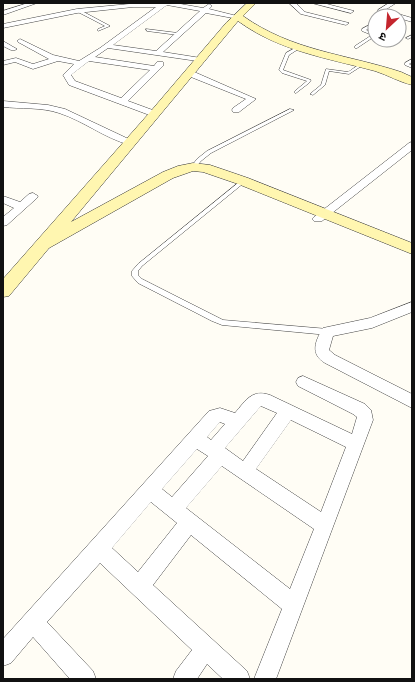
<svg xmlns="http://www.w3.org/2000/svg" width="415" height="682" font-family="'Noto Serif','Noto Sans Devanagari',serif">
<rect width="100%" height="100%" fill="#fffdf5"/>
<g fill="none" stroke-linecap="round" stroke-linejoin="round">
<defs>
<g id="lane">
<polygon points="78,10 80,10 110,26 98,31 98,29 105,26 78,12"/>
<polygon points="375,22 375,24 366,30 375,33 375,36 357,48 355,48 355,46 372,35 362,31 362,29"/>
<polygon points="146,29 178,33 180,34 178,35 147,31"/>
<polygon points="412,35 412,37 408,39 406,38"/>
<polygon points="297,47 300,48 289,55 283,70 311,80 309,83 296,93 295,93 295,91 307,81 282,73 279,70 286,53"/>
<polygon points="412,59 412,62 409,64 412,66 412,68 405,65 405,63"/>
<polygon points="360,64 363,65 349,74 329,71 325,85 313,95 310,94 321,85 326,69 348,72"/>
<polygon points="290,109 294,110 211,153 201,161 195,168 191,167 197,159 207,151"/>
<polygon points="243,179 246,181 245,182 142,266 138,271 138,275 142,279 223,320 328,329 330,330 331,332 330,334 328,335 222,325 212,321 138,283 132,276 132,271 138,264"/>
</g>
<g id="street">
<polygon points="28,3 37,3 3,15 3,11"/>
<path d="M 140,3 L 175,3 L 203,8 L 209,4 L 212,6 L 209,9 L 241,17 L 238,19 L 206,13 L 163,52 L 201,58 L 205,60 L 204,62 L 108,48 L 95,57 L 154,66 L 157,62 L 163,62 L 163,66 L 128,101 L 158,112 L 159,114 L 158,116 L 152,116 L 69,85 L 63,75 L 74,64 L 58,61 L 33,69 L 15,62 L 3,65 L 3,61 L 16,58 L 33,64 L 49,59 L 18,42 L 17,41 L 20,39 L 53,55 L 79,61 L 100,48 L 156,7 L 133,7 L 77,13 L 3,28 L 3,24 L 77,9 ZM 167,5 L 200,11 L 156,51 L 113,45 ZM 89,61 L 150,70 L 121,98 L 75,81 L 71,75 Z"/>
<polygon points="289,3 296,3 305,12 349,23 346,25 301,14"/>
<polygon points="312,3 323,3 354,11 351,13"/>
<polygon points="389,3 396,3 385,10 412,18 412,22 399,18 399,16 391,16 378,12 378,10"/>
<polygon points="3,41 15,48 17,49 15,50 11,50 3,46"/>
<polygon points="186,71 192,71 256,99 239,112 233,112 232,110 233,108 246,99 186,75"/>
<path d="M 3,101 L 48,105 L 65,109 L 135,142 L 130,145 C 104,138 84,121 59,113 C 41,107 21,109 3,107 Z"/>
<polygon points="412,142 412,150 322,221 314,221 312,219 314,217 409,143"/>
<polygon points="33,193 38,196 37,198 7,225 3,226 3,217 14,208 3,203 3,196 20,202 29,194"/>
<path d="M 412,302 L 412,312 L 372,328 L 333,336 L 329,350 L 335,355 L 412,394 L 412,408 L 325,363 C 310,354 315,341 323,328 L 370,318 Z"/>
<path d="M 303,376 L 365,404 L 371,410 L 373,420 L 276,679 L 254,679 L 282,609 L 191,535 L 153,585 L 247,671 L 250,679 L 223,679 L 207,664 L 197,679 L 173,679 L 176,671 L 192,650 L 100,563 L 47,622 L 93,671 L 96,679 L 70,679 L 33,637 L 11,663 L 3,666 L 3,639 L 209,411 L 220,408 L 235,413 C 246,400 252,389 270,395 L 352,434 L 357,417 L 353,414 L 298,386 L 296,382 L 298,378 ZM 261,406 L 277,413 L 243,461 L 225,448 ZM 291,420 L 346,447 L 321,512 L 256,469 ZM 220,422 L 225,424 L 211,440 L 207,437 ZM 197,449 L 208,456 L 172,497 L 162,489 ZM 222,466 L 314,529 L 290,589 L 186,508 ZM 151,502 L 177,523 L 138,572 L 112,548 Z"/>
</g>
<path id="secondary" d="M 247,3 L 256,3 L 243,16 C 292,51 346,54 401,72 L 412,77 L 412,85 C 399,82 388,75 375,71 C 327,58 279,51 238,21 L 71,222 L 163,172 L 178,166 L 193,163 L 210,165 L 248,178 L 412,243 L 412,254 L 238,184 L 203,172 L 193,171 L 173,178 L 49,248 L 9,296 L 3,297 L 3,279 L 151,111 L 226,23 Z"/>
</defs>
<!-- lane casing -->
<use href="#lane" stroke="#444" stroke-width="1"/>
<!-- street casing -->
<use href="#street" stroke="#444" stroke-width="1"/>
<!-- secondary casing -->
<use href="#secondary" stroke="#333" stroke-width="1"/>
<!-- lane -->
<use href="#lane" fill="#fff" fill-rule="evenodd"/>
<!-- street -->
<use href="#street" fill="#fff" fill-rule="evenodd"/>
<!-- secondary -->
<use href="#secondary" fill="#fff6b0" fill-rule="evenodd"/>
</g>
<!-- border -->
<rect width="415" height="682" fill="none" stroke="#111111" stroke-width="8"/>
<!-- north arrow -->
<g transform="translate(387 28) rotate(206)"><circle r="19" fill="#ffffff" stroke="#a0a0a0"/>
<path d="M0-3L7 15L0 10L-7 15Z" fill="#c4262e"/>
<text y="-6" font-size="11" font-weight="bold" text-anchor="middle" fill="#111111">उ</text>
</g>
</svg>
